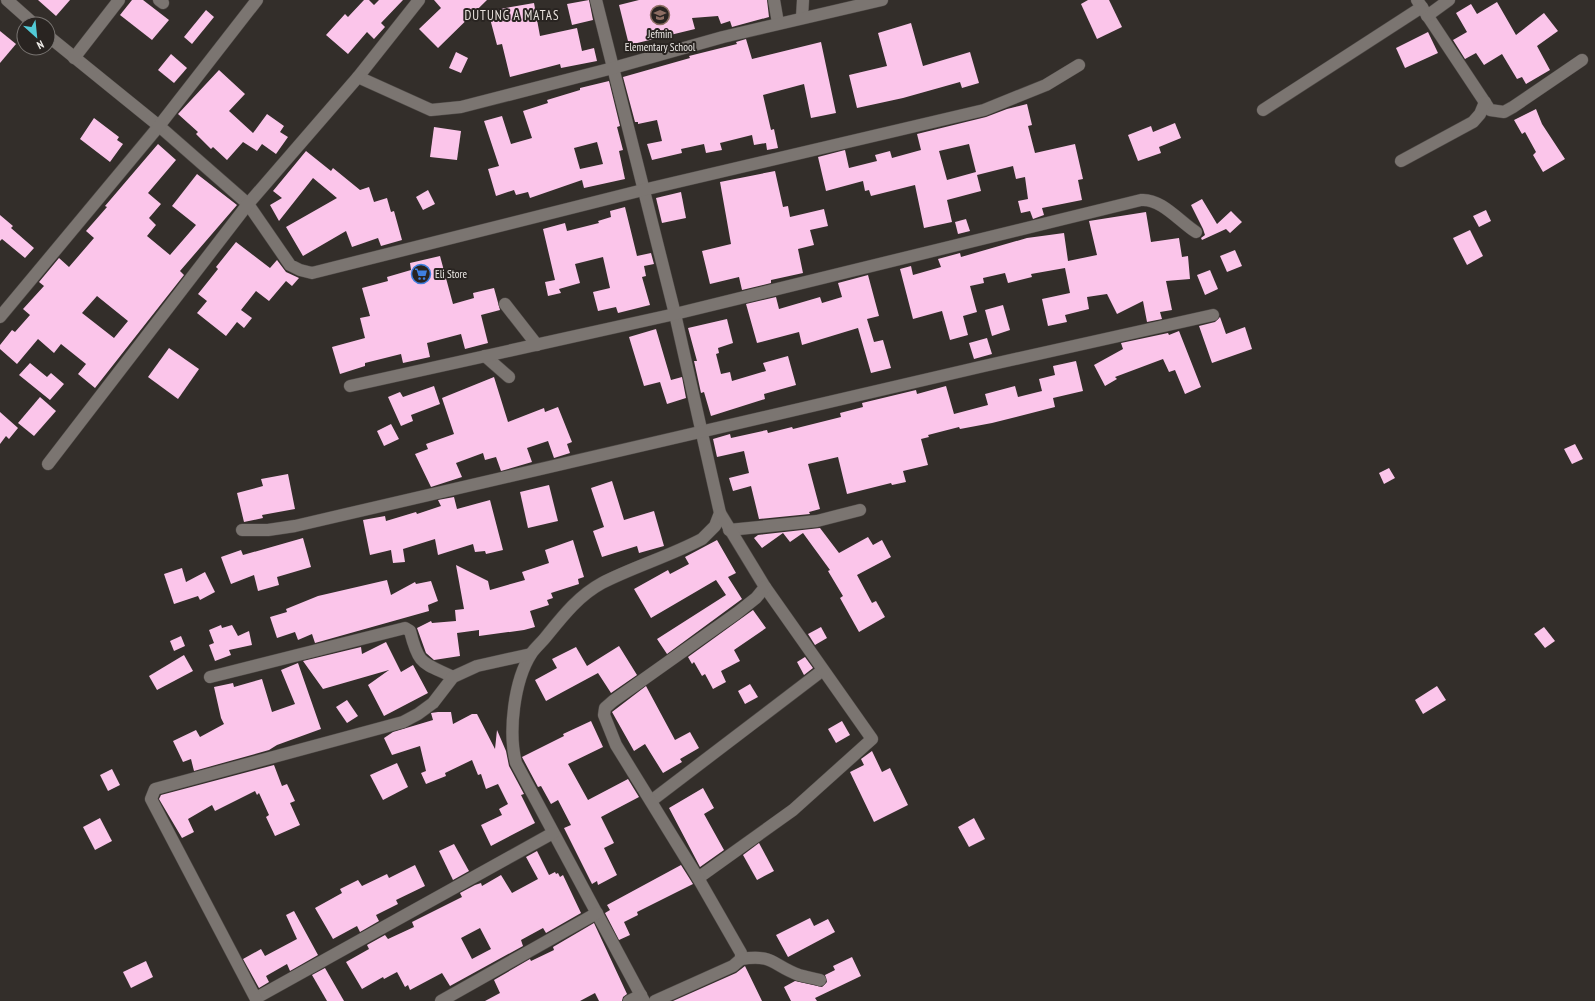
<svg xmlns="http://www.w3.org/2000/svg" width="1595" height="1001" font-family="'PT Sans Narrow',sans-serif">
<rect width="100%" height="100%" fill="#332e2a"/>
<!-- building -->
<g fill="#fbc5ea" fill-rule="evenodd">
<polygon points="38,0 70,0 56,16"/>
<polygon points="132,0 143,0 169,20 152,40 120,15"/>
<polygon points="364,0 369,0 374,5 379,0 403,0 381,23 385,27 374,39 367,32 348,54 326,35 345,14 348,17"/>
<polygon points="434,0 487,0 438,48 419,29 441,8"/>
<polygon points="589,0 593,20 572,25 567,4"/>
<polygon points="639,0 767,0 769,17 732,27 730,21 721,24 718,16 692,18 695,29 629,45 619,5"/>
<polygon points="1088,0 1109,0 1122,27 1097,39 1081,4"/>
<polygon points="1497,2 1516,35 1544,13 1558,31 1537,46 1550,70 1526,84 1522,77 1517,79 1502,54 1484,65 1476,53 1465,59 1453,40 1467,32 1456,13 1471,4 1477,14"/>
<polygon points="534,3 540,36 577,28 582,51 594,48 597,61 561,68 560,64 510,77 502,44 497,45 488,11"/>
<polygon points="206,10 214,17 192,44 184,37"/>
<polygon points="911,23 923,66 970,52 979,83 962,88 960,82 903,98 857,108 849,75 887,66 878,33"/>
<polygon points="0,31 16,44 0,63"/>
<polygon points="1428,32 1438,53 1405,68 1396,48"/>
<polygon points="746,39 752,59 821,42 836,113 811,118 804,84 763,95 771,130 774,129 778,148 767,150 766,143 754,145 752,135 720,143 722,150 706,153 704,144 681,149 682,153 652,160 647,144 662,141 657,120 638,124 638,122 635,122 623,77 690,58 689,56 737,44 736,42"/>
<polygon points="456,52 468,58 461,73 449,68"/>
<polygon points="171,54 187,68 174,83 158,70"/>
<polygon points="219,70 245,94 229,111 253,133 267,114 284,126 280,132 288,137 276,154 262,144 257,151 243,142 227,160 213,147 211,149 196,134 198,132 178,114"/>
<path d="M 609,81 L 620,126 L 617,127 L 623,150 L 619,151 L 625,179 L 584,188 L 582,180 L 530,198 L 528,192 L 516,195 L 514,190 L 496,196 L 488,169 L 499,166 L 484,121 L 502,116 L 511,144 L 532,138 L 523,111 L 548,103 L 547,100 L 580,90 L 580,88 ZM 597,142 L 603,164 L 580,169 L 574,148 Z"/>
<path d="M 1027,104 L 1032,125 L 1028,126 L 1035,153 L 1075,144 L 1083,179 L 1078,180 L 1082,200 L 1042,208 L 1044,215 L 1033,219 L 1030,211 L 1021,213 L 1018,201 L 1028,199 L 1025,177 L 1016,179 L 1013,166 L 977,175 L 981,191 L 947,200 L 952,222 L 924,228 L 915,185 L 871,196 L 869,190 L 865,191 L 863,181 L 826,191 L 818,157 L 845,150 L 849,168 L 877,161 L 875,155 L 890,151 L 892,158 L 921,150 L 917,134 L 986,117 L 1007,109 ZM 969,144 L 976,172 L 947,180 L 939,151 Z"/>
<polygon points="1536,109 1542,124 1565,159 1543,172 1533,155 1536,152 1525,132 1522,134 1514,120"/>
<polygon points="94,118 119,137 117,140 123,144 110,162 80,139"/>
<polygon points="1175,123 1181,138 1159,147 1161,153 1138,161 1128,135 1151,126 1153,132"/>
<polygon points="434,127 461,131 457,160 430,157"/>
<path d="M 158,144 L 176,160 L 148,193 L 161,204 L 149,218 L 156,225 L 147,236 L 170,255 L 196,225 L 172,206 L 197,174 L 237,205 L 180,271 L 184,275 L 95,388 L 78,374 L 86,364 L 61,344 L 54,353 L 38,339 L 17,364 L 0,349 L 0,345 L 12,330 L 15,332 L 30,315 L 23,309 L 44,286 L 39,282 L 59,258 L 69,267 L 94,238 L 86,231 L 107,207 L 105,206 ZM 97,296 L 128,321 L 114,338 L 82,313 Z"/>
<polygon points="306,151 331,171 333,168 360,190 369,187 374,202 387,198 391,212 394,211 402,240 381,246 378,238 352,247 346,231 303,256 286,227 337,198 313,178 279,221 270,205 282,198 273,191"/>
<polygon points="775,171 783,207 788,206 790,217 824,209 828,226 810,230 814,245 798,249 803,273 771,280 771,283 742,290 739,277 710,284 702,251 731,244 720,182"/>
<polygon points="428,190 435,204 423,210 416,197"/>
<polygon points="681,192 686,218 662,223 656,198"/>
<polygon points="1202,199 1217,224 1231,211 1242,222 1230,233 1226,229 1202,240 1201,238 1205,235 1203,229 1191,205"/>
<polygon points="625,207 637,256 651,253 654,264 644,266 646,276 642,277 650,305 618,313 616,307 598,311 593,292 610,288 603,257 575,264 580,283 559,289 561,293 548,296 545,282 555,280 543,229 565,223 567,231 599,223 598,221 611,217 610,211"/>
<polygon points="1486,210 1491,221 1479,227 1473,216"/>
<polygon points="1146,212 1151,242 1179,238 1182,257 1188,256 1190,279 1166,281 1172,310 1160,312 1162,319 1147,322 1143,301 1117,314 1107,294 1087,297 1089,309 1065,315 1067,322 1048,326 1042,299 1070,293 1065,268 1031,274 1032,277 1008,283 1005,273 983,278 984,283 970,286 977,312 963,316 968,335 950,340 942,311 913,319 900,269 911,266 913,275 941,267 938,259 960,253 961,257 1027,238 1064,233 1068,261 1097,255 1089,221"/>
<polygon points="0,215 13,226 11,228 34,248 25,258 2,239 0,241"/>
<polygon points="966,219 970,231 958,234 955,222"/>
<polygon points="1470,230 1483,256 1467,265 1453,238"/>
<polygon points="236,242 270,268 277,260 286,272 299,278 292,286 286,281 269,301 256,291 241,310 252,318 244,328 237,322 226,336 197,313 207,301 198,294 218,269 216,267"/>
<polygon points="1235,250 1242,266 1227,272 1220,256"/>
<polygon points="440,256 453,304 474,298 473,293 494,288 500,310 481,315 488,343 465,349 461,334 427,343 430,357 403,363 401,354 365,363 365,366 340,374 332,347 365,338 360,318 370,316 362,288 388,281 387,277 411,270 410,263"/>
<polygon points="1210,270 1218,289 1205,295 1197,275"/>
<polygon points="868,275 879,316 867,319 874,342 883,340 891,368 871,373 858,328 802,345 799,332 757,343 746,304 776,297 779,309 820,297 822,303 842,297 838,283"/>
<polygon points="1003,305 1010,330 992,336 985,310"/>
<polygon points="1220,317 1226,334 1245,327 1252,349 1212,363 1199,326 1215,322"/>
<polygon points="727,319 733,343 718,348 719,353 716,354 721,374 730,372 732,381 766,371 763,363 788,356 796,385 764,394 765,399 711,416 704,392 701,393 694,361 697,361 688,328"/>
<polygon points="656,329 671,380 682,377 686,398 667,404 660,382 644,386 629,337"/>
<polygon points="1179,331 1201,387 1185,394 1175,370 1169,372 1163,359 1115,377 1117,379 1105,386 1094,365 1123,349 1121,343 1168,333 1169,335"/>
<polygon points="987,338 992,354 974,359 969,343"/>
<polygon points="169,348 199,369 178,399 148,377"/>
<polygon points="1076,361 1083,391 1053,398 1055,407 992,423 960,429 959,427 928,435 929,437 921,439 928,465 903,471 906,482 892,485 891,483 847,494 838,457 808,464 820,509 809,512 810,514 759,519 751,486 733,491 729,478 749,473 744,451 717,457 713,439 730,434 731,438 767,430 768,433 792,427 793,429 841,417 840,413 863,407 862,403 916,390 917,394 946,386 954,414 988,405 985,394 1015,386 1018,397 1042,391 1039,379 1055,375 1053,366"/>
<polygon points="30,363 47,377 51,373 64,384 50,400 19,375"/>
<polygon points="494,377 508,422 544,408 545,412 558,407 572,442 567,444 570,453 554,458 548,441 527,448 532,462 501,471 496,457 485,460 483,453 456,463 462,477 431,487 415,454 428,449 426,444 454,434 442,398"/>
<polygon points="434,386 440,404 411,415 413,421 401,426 388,397 400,392 403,397"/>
<polygon points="40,397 56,411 34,436 18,423"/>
<polygon points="0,412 18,428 9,439 6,436 0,444"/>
<polygon points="391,424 399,439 384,446 377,431"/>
<polygon points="1575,444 1583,459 1572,464 1564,449"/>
<polygon points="1389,468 1395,478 1384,484 1379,473"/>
<polygon points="288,474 295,509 262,515 263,518 244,522 237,493 263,486 261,479"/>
<polygon points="612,481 624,520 654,511 664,546 639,553 637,546 602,557 593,531 604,527 591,488"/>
<polygon points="549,485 558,521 528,528 520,492"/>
<polygon points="454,497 457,509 490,500 503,550 486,554 485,551 475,552 473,544 438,555 435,539 403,549 405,562 393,563 391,550 370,555 363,520 385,516 386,521 416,512 417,514 441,506 438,500"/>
<polygon points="820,528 839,553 868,537 873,545 882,540 891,557 857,575 872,603 876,601 885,617 859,632 840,598 843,596 828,571 830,570 803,533 790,542 783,533 762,548 754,538 758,535"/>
<polygon points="303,538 311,567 277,577 279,585 258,591 254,575 231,584 221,557 241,550 243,555"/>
<polygon points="573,540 584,577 578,579 579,584 551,593 553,598 547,600 549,605 530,611 535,627 524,630 479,636 479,630 457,633 460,656 434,660 426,653 417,628 431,621 432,623 456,621 455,610 464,609 456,565 488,581 490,590 525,580 522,572 549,563 545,550"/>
<polygon points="717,540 736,573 728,577 742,599 667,654 657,639 726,595 716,580 651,618 634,589 668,570 670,574 689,564 685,557"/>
<polygon points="182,568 186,582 205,572 215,592 200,600 198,596 174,604 164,574"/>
<polygon points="387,580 391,595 415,582 416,584 431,581 438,601 428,605 429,611 315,643 312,634 298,640 295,632 277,638 270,617 287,612 286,609 318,596"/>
<polygon points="753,610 766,628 734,650 740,661 721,671 726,682 713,689 705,674 702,676 694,662 692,664 688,657"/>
<polygon points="221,625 222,628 232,625 238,636 249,631 252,645 229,650 231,655 215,661 209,645 214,643 209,630"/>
<polygon points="821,627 827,638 815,645 808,634"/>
<polygon points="1544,627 1555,641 1545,648 1534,634"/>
<polygon points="181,636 185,646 174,651 170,641"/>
<polygon points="386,642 401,672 413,665 428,693 384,716 368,685 389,670 323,689 303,661 361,647 362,654"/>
<polygon points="619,646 637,675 611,693 598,673 546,701 535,680 557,668 552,659 576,647 587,666"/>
<polygon points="184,655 193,671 157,690 149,676"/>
<polygon points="805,657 813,668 804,675 797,662"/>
<polygon points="298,663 321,729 277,745 269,750 194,771 191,759 183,762 173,741 196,730 200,737 224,724 221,718 214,687 233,683 234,687 262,679 272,712 295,704 281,670"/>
<polygon points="750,684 758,697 745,704 738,691"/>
<polygon points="646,686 675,740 690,732 699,748 680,759 682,762 663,773 645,744 634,751 612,712"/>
<polygon points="1437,686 1446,700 1423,714 1415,700"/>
<polygon points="347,700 358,716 347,723 336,707"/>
<polygon points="438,712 451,712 453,724 472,714 477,714 495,749 497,730 506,751 509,766 524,794 521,795 535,823 491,846 481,825 502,815 499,809 508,804 498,784 486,789 481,774 478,775 472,760 445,773 446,776 426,784 421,773 426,771 420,746 392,755 384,738 393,732 433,720 431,713"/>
<polygon points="591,721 603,747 568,764 588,800 628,779 639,797 601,817 614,843 604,848 617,875 598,885 597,881 592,884 564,828 571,825 558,800 551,804 541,786 538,787 522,757 564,736 563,734"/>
<polygon points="842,721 850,735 836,743 828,729"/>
<polygon points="872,751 882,772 890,768 908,805 874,822 850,772 864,765 861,759"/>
<polygon points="397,763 408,787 383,800 370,775"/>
<polygon points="274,765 282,786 287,784 295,801 290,803 300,825 275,836 266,817 269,815 259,793 257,795 255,791 215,811 212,805 188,819 194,832 182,838 159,799 161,795"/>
<polygon points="112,769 120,785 108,791 100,775"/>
<polygon points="703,788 714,808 704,814 724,850 700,867 669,808"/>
<polygon points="100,818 112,841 95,850 83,827"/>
<polygon points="974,818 985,839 969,847 958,827"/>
<polygon points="759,843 774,871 757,880 743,855"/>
<polygon points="454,844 469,871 453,880 439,851"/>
<path d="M 537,851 L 549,875 L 555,872 L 556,874 L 558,873 L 560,877 L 563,875 L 581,913 L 546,933 L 543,928 L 521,940 L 523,946 L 450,986 L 442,973 L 410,990 L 408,985 L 405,987 L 397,972 L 384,979 L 383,977 L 362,989 L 346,962 L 369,949 L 367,945 L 385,935 L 388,939 L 414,927 L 412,922 L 462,897 L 460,893 L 475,885 L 481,883 L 482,886 L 501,875 L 512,893 L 538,879 L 526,857 ZM 480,928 L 491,949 L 472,959 L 461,938 Z"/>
<polygon points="415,865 425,886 396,900 398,904 376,915 379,921 360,932 357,926 333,939 315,908 342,893 340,889 358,880 362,886 387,874 389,878"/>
<polygon points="681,865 693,884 637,912 638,915 624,922 630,935 619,940 605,913 610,910 607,905"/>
<polygon points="294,911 318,955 290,971 287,964 266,976 269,982 259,988 243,959 261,949 265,956 297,939 286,915"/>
<polygon points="810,918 814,926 828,919 835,932 788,957 776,935"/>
<polygon points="594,923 627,994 623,997 622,1001 599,1001 595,993 580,1001 485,1001 500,993 494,980 530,959 531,961 554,950 553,947"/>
<polygon points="852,957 861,976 815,998 817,1001 791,1001 784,987 795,981 822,987 827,982 825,975 835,970 833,966"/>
<polygon points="146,961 153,977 131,988 123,972"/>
<polygon points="745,966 762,1001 673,1001 736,973"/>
<polygon points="325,968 344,1001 327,1001 312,975"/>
</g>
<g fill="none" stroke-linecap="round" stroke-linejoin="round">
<defs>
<g id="minor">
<polyline points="7,0 34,24"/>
<polyline points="159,0 163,3"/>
<path d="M 596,0 L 675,314 L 720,513 L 715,526 L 702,539 C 670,556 633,567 602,583 C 578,596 562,617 545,638 C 541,643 535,648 531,654 C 514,681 508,732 516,763 L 644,1001"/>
<polyline points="774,0 778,23"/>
<polyline points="1417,0 1490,110 1504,112 1513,107 1582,60"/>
<polyline points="1427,16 1449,0"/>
<polyline points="802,17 803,0"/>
<polyline points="48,36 159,126 248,204 290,265 300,270 312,273 643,190 984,110 1046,85 1079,65"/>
<polyline points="74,58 119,0"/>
<polyline points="358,77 431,110 461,107 613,68 723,37 882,0"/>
<polyline points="1263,110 1422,7"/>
<polyline points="1401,161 1473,122 1480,114 1485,102"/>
<polyline points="505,304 537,345"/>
<polyline points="0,317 159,126 257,0"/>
<polyline points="485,356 509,377"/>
<path d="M 350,386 L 675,314 L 1141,200 C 1161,198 1180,222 1196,232"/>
<polyline points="48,464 248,204 358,77 419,0"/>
<polyline points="242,530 268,530 295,526 984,366 1213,315"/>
<polyline points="729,530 817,521 860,510"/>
<path d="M 210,677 L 405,628 L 410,631 C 419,666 422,662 453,677"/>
<polyline points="651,801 823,670"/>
<polyline points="698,878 793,810 872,739 765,587 720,513"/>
<path d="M 741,959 C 774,954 772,965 799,975 C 806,977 813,978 820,980"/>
<polyline points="256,998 553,833"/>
<polyline points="257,1001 151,799 155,789 403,722 418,714 433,703 453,677 477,666 531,654"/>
<polyline points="441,1001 597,913"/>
<polyline points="629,1001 641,995"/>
<polyline points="655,1001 733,966 741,959 741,953 698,878 616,745 604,715 605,708 613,701 737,613 756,598 765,587"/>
</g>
</defs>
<!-- minor casing -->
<use href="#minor" stroke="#4e4946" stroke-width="13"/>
<!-- minor -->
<use href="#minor" stroke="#7b7571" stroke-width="12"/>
</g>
<!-- icons -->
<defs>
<symbol id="school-ring" viewBox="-11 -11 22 22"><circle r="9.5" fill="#292421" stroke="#8d6e63" stroke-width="1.5"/><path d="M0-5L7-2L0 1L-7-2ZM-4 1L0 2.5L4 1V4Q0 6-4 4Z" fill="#8d6e63"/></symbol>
<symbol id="supermarket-ring" viewBox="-11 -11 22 22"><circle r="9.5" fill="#292421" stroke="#3f7fe0" stroke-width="1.5"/><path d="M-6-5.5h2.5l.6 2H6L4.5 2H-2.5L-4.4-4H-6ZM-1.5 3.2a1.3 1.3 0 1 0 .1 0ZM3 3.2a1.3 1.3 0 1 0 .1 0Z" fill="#3f7fe0"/></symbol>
</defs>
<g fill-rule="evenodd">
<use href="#school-ring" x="649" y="4" width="22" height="22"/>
<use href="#supermarket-ring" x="410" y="263" width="22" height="22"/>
</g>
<g text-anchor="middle" stroke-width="4" stroke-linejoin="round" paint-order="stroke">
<!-- poi labels -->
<g font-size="11" fill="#eeebe8" stroke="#292421">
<text x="660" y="38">Jefmin<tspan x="660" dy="13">Elementary School</tspan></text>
<text x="435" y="278" text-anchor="start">Eli Store</text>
</g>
<!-- quarter labels -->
<g font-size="13" letter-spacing="1" fill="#eae3de" stroke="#292421">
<text x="512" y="20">DUTUNG A MATAS</text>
</g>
</g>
<!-- north arrow -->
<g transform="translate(36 36) rotate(153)"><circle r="19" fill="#292421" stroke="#787471"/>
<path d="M0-3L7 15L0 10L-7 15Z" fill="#52cbd7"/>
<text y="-6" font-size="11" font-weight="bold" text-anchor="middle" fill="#eeebe8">N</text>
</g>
</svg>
